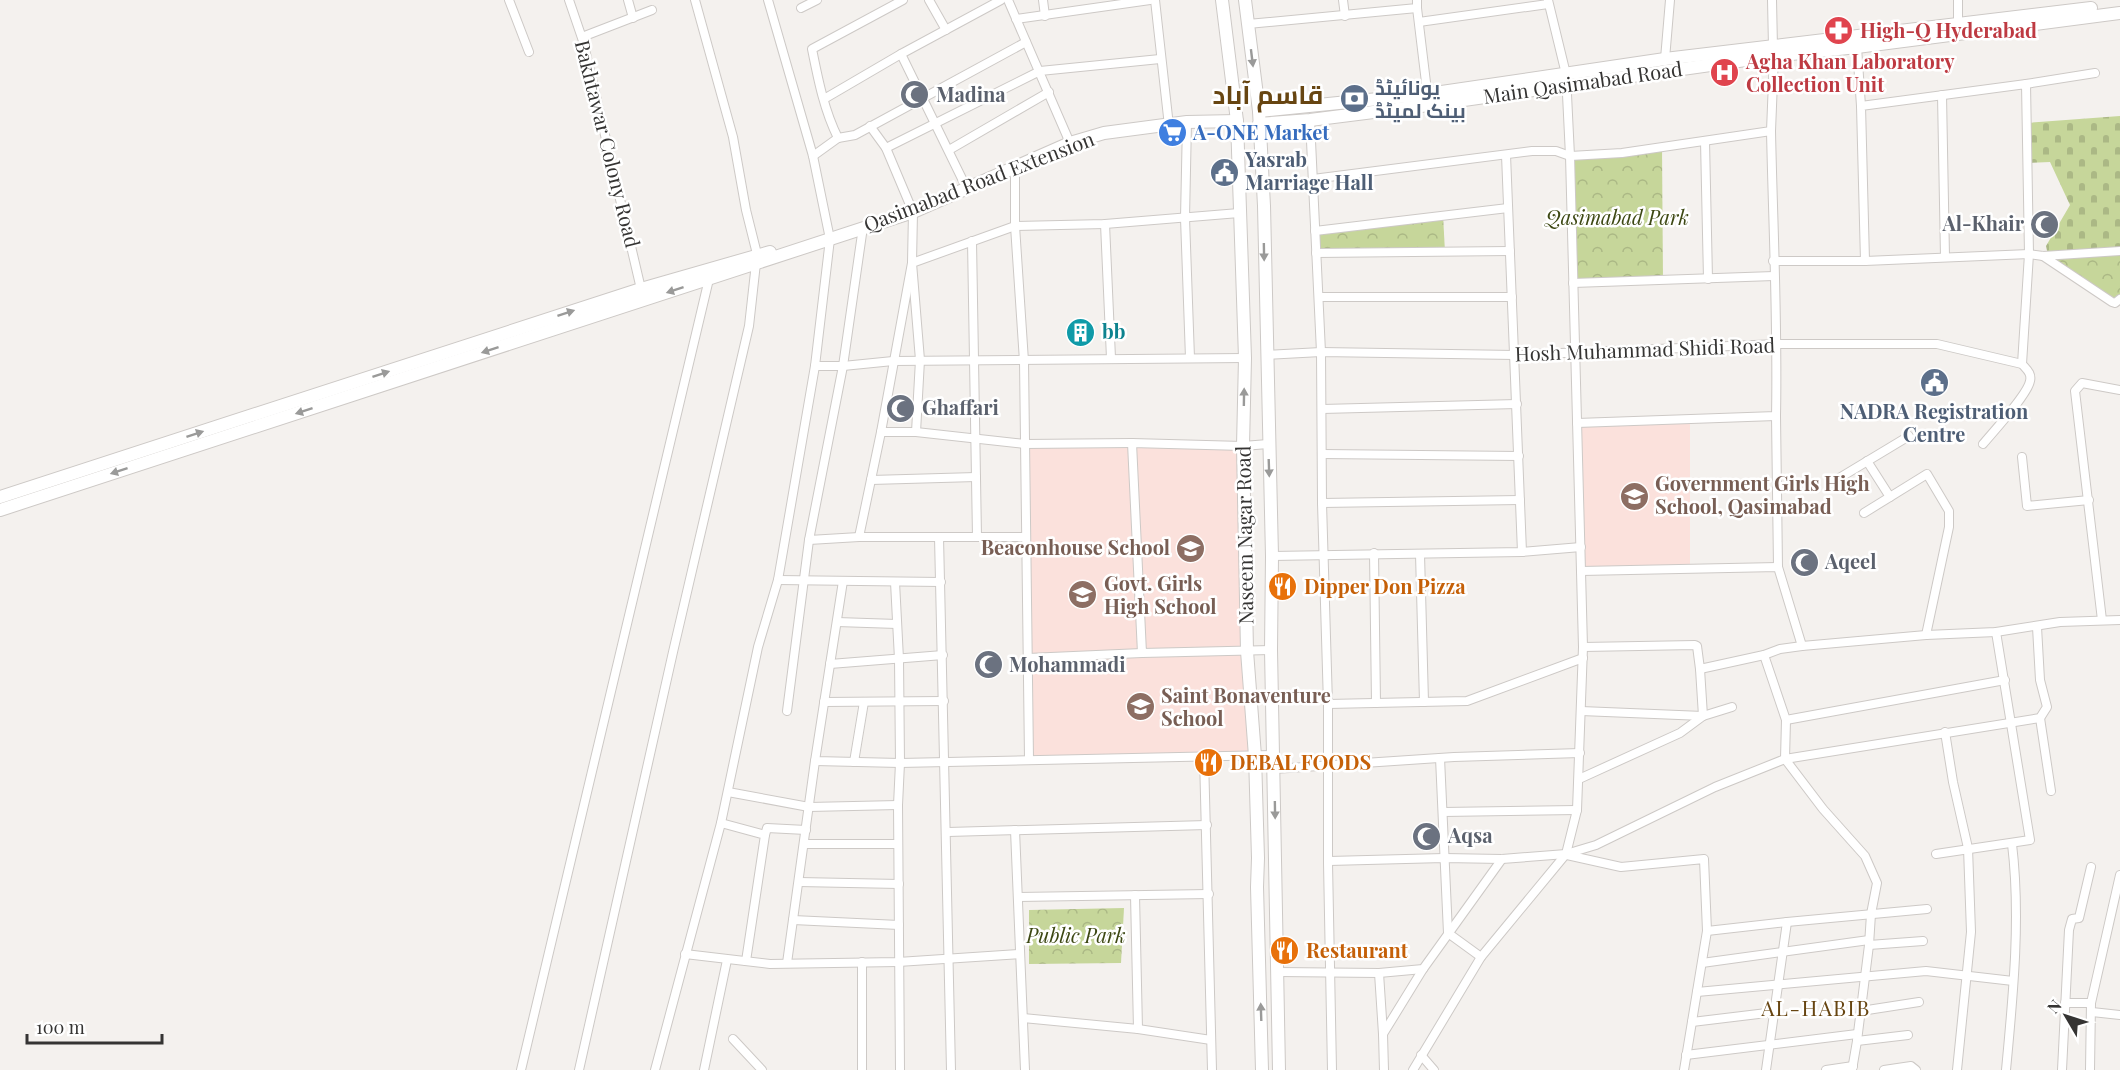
<svg xmlns="http://www.w3.org/2000/svg" width="2120" height="1070" font-family="'Playfair Display',Cairo,serif">
<defs>
<pattern id="cemetery-stones" width="16" height="16" patternUnits="userSpaceOnUse" patternTransform="scale(1.5)"><rect width="16" height="16" fill="#c6d69a"/><path d="M2 7V4a2 2 0 0 1 4 0v3zM10 15v-3a2 2 0 0 1 4 0v3z" fill="#abb885"/></pattern>
<pattern id="park-crowns" width="20" height="18" patternUnits="userSpaceOnUse" patternTransform="scale(1.5)"><rect width="20" height="18" fill="#c6d69a"/><path d="M2 6a3 3 0 1 1 6 0M12 15a3 3 0 1 1 6 0" fill="none" stroke="#abb885"/></pattern>
</defs>
<rect width="100%" height="100%" fill="#f4f1ee"/>
<!-- education -->
<g fill="#fbe1dc">
<polygon points="1690,420 1690,569 1581,571 1577,423"/>
<polygon points="1025,444 1243,446 1255,756 1029,759"/>
</g>
<!-- cemetery -->
<polygon fill="url(#cemetery-stones)" points="2120,116 2120,251 2048,255 2046,246 2070,205 2050,162 2027,163 2027,123"/>
<!-- park -->
<g fill="url(#park-crowns)">
<polygon points="1662,147 1663,280 1573,283 1570,156"/>
<polygon points="1443,215 1445,252 1316,253 1315,231"/>
<polygon points="2120,251 2120,299 2117,302 2043,256"/>
<polygon points="1124,908 1121,963 1029,964 1029,910"/>
</g>
<g fill="none" stroke-linecap="round" stroke-linejoin="round">
<defs>
<g id="street">
<polyline points="509,0 529,52"/>
<polyline points="569,0 583,41 641,289"/>
<polyline points="628,0 633,18"/>
<polyline points="929,0 946,30"/>
<polyline points="1008,0 1070,143"/>
<polyline points="1043,0 1045,16"/>
<polyline points="1155,0 1169,126"/>
<polyline points="1343,0 1345,16"/>
<polyline points="1772,0 1773,47"/>
<polyline points="1958,0 1958,24"/>
<polyline points="801,8 817,0"/>
<polyline points="1417,8 1428,99"/>
<polyline points="1016,19 1150,0"/>
<polyline points="1419,22 1548,4"/>
<polyline points="1248,24 1417,8 1417,0"/>
<polyline points="582,37 652,10"/>
<polyline points="1857,47 1861,106"/>
<polyline points="1665,59 1670,0"/>
<polyline points="2026,84 2095,73"/>
<polyline points="1942,95 1945,257"/>
<polyline points="824,99 901,54"/>
<polyline points="1310,120 1321,352 1322,503 1328,704 1467,701 1583,658"/>
<polyline points="1187,122 1185,218 1190,358"/>
<polyline points="838,138 855,135 1026,42"/>
<polyline points="1705,141 1708,279"/>
<polyline points="886,148 1040,71 1160,59"/>
<polyline points="949,150 1049,92"/>
<polyline points="1506,155 1522,552"/>
<path d="M 813,156 L 838,138 C 824,110 818,79 812,49 L 903,0"/>
<polyline points="1015,167 1015,226 1024,361 1029,759"/>
<polyline points="1313,179 1532,151 1556,151 1570,156 1622,153 1771,131 1774,56"/>
<polyline points="967,189 901,54 1001,0"/>
<polyline points="1105,224 1111,358"/>
<polyline points="863,227 843,366 809,540 859,537 1026,537"/>
<polyline points="1315,231 1508,208"/>
<polyline points="972,241 977,537"/>
<polyline points="1316,253 1510,251"/>
<polyline points="2043,256 2112,302 2115,303 2120,299"/>
<path d="M 1773,261 L 1865,261 L 1861,106 L 2026,84 L 2029,254 L 2022,364 C 2026,369 2032,373 2030,381 C 2028,394 1993,432 1983,444"/>
<polyline points="1865,261 2029,254 2043,256 2120,251"/>
<polyline points="1573,283 1774,276"/>
<polyline points="1319,297 1512,297"/>
<polyline points="1266,355 1321,352 1515,355 1778,344 1937,344 2022,364"/>
<polyline points="815,366 843,366 893,361 1245,358"/>
<polyline points="1322,409 1517,404"/>
<polyline points="1776,416 1778,567"/>
<path d="M 1577,423 L 1776,416 C 1778,321 1773,226 1771,131"/>
<polyline points="881,432 916,432 1025,444 1132,443"/>
<polyline points="916,432 920,360 912,263 1015,226 1105,224 1239,213"/>
<polyline points="1268,444 1243,446 1132,443 1142,653 1271,650"/>
<polyline points="1322,454 1519,456"/>
<polyline points="2022,457 2027,506 2089,500"/>
<polyline points="1867,461 1890,497"/>
<polyline points="871,480 976,477"/>
<polyline points="1831,483 1909,436"/>
<polyline points="1322,503 1520,500"/>
<polyline points="1864,513 1927,474 1949,511 1949,527 1926,635"/>
<polyline points="859,537 881,432 912,263 913,212 886,148 870,126"/>
<polyline points="939,537 951,1070"/>
<polyline points="1374,553 1376,703"/>
<polyline points="1420,554 1424,702"/>
<polyline points="1272,556 1522,552 1581,547"/>
<polyline points="1581,571 1778,567 1802,646"/>
<polyline points="778,580 941,582"/>
<polyline points="843,581 815,761 900,763 1274,755"/>
<polyline points="895,582 899,659 900,763 898,805 900,1070"/>
<polyline points="2102,620 2075,391 2082,383 2120,390"/>
<polyline points="837,622 897,624"/>
<polyline points="1583,647 1695,645 1697,646 1700,669 1764,655 1780,649 1802,646 1926,635 1996,632 2060,622 2120,620"/>
<polyline points="1764,655 1786,720 2005,680"/>
<polyline points="1028,658 1142,653"/>
<polyline points="830,664 943,655"/>
<polyline points="824,702 944,701"/>
<polyline points="1328,704 1328,863 1332,1070"/>
<polyline points="787,711 809,540"/>
<polyline points="1581,711 1703,716 1732,707"/>
<polyline points="2040,718 2051,791"/>
<polyline points="1786,720 1785,759 1823,809 1865,856 1877,883 1871,914 1869,945 1857,1041 1852,1070"/>
<polyline points="1945,732 1953,782 1968,848 1971,932 1957,1070"/>
<polyline points="1204,757 1212,1070"/>
<polyline points="1440,758 1448,933 1481,957"/>
<polyline points="854,762 864,702"/>
<polyline points="1274,769 1454,757 1580,753"/>
<polyline points="1579,779 1680,733 1703,716 1700,669"/>
<polyline points="728,792 809,807 898,805"/>
<polyline points="1443,812 1577,810"/>
<polyline points="721,823 765,835 746,961"/>
<polyline points="1015,830 1025,1070"/>
<polyline points="948,832 1207,825"/>
<polyline points="765,835 767,828 806,830"/>
<polyline points="805,844 898,844"/>
<polyline points="1936,854 2030,840 1996,632"/>
<polyline points="1567,855 1621,867 1704,859 1707,931 1684,1070"/>
<polyline points="1329,861 1444,858 1502,859 1566,854 1596,845 1715,787 1785,759 2040,718 2047,707 2040,680 2037,627"/>
<polyline points="799,882 899,884"/>
<polyline points="1135,895 1138,1029"/>
<polyline points="1018,897 1209,894"/>
<polyline points="793,920 899,925"/>
<polyline points="1707,931 1787,922 1927,909"/>
<polyline points="1869,945 1923,941"/>
<polyline points="685,954 770,964 898,962 1020,954"/>
<polyline points="862,962 862,1070"/>
<polyline points="787,963 815,761"/>
<polyline points="1702,963 1869,940"/>
<polyline points="1278,972 1379,973 1423,969 1502,859"/>
<polyline points="1379,973 1383,1034"/>
<polyline points="1697,992 1926,971 2013,981"/>
<polyline points="2065,1003 2091,1003"/>
<polyline points="1861,1011 1919,1002"/>
<polyline points="2092,1012 2120,1015"/>
<polyline points="1023,1018 1138,1029 1211,1040"/>
<polyline points="1692,1022 1775,1012"/>
<polyline points="733,1039 762,1070"/>
<polyline points="1857,1041 1908,1035"/>
<polyline points="1421,1055 1434,1070"/>
<polyline points="1686,1055 1857,1034"/>
<polyline points="521,1070 709,279"/>
<polyline points="579,1070 673,652 749,326 757,254 746,210 733,137 695,0"/>
<polyline points="655,1070 721,823 758,647 778,580 815,366 830,239 813,156 768,0"/>
<polyline points="704,1070 727,960"/>
<polyline points="1384,1070 1383,1034 1423,969"/>
<polyline points="1413,1070 1481,957 1566,854 1577,810 1583,647 1570,156 1566,74 1548,0"/>
<polyline points="1766,1070 1787,922"/>
<polyline points="1826,1070 1853,1066"/>
<polyline points="1884,1070 1911,1066 1916,1070"/>
<path d="M 2006,1070 C 2013,996 2021,918 2012,844"/>
<polyline points="2062,1070 2069,930 2072,919 2079,918 2091,867"/>
<polyline points="2090,1070 2091,1003 2120,875"/>
</g>
<g id="secondary">
<polyline points="1259,111 1428,94 1665,59 2091,8"/>
<polyline points="1259,124 1310,120 1429,105 1774,56 1857,47 2120,13"/>
</g>
<g id="primary">
<polyline points="1222,0 1237,121 1245,358 1243,446 1247,651 1255,756 1258,858 1257,887 1262,1070"/>
<polyline points="1245,0 1259,111 1264,206 1272,556 1271,650 1279,1070"/>
<polyline points="0,497 641,289 770,252"/>
<polyline points="0,510 913,212 1070,143 1104,133 1187,122 1237,121"/>
</g>
</defs>
<!-- street casing -->
<use href="#street" stroke="#cdc9c6" stroke-width="10"/>
<!-- secondary casing -->
<use href="#secondary" stroke="#cdc9c6" stroke-width="14"/>
<!-- primary casing -->
<use href="#primary" stroke="#cdc9c6" stroke-width="14"/>
<!-- street -->
<use href="#street" stroke="#fff" stroke-width="8"/>
<!-- secondary -->
<use href="#secondary" stroke="#fff" stroke-width="12"/>
<!-- primary -->
<use href="#primary" stroke="#fff" stroke-width="12"/>
</g>
<!-- one-way arrows -->
<defs><path id="oneway-solid" d="M-6-.8H1V-3.2L6.5 0L1 3.2V.8H-6Z" transform="scale(1.5)"/></defs>
<g fill="#9a9a99">
<use href="#oneway-solid" transform="translate(1252 58) rotate(83)"/>
<use href="#oneway-solid" transform="translate(1264 252) rotate(89)"/>
<use href="#oneway-solid" transform="translate(675 290) rotate(162)"/>
<use href="#oneway-solid" transform="translate(566 313) rotate(-18)"/>
<use href="#oneway-solid" transform="translate(490 350) rotate(162)"/>
<use href="#oneway-solid" transform="translate(381 374) rotate(-18)"/>
<use href="#oneway-solid" transform="translate(1244 397) rotate(-89)"/>
<use href="#oneway-solid" transform="translate(304 411) rotate(162)"/>
<use href="#oneway-solid" transform="translate(195 434) rotate(-18)"/>
<use href="#oneway-solid" transform="translate(1269 468) rotate(88)"/>
<use href="#oneway-solid" transform="translate(119 471) rotate(162)"/>
<use href="#oneway-solid" transform="translate(1275 810) rotate(89)"/>
<use href="#oneway-solid" transform="translate(1261 1012) rotate(-92)"/>
</g>
<!-- icons -->
<defs>
<symbol id="pharmacy-disc" viewBox="-11 -11 22 22"><circle r="9.5" fill="#e0444e" stroke="#fff"/><path d="M-2-6h4v4h4v4h-4v4h-4v-4h-4v-4h4Z" fill="#fff"/></symbol>
<symbol id="hospital-disc" viewBox="-11 -11 22 22"><circle r="9.5" fill="#e0444e" stroke="#fff"/><path d="M-5-5h3v3.5h4V-5h3V5h-3V1.5h-4V5h-3Z" fill="#fff"/></symbol>
<symbol id="mosque-disc" viewBox="-11 -11 22 22"><circle r="9.5" fill="#6b7280" stroke="#fff"/><path d="M3.5-4.9A6 6 0 1 0 3.5 4.9A5 5 0 1 1 3.5-4.9Z" fill="#fff"/></symbol>
<symbol id="bank-disc" viewBox="-11 -11 22 22"><circle r="9.5" fill="#5c6f8a" stroke="#fff"/><path d="M-6-4H6V4H-6ZM0-2.3a2.3 2.3 0 1 0 0 4.6a2.3 2.3 0 1 0 0-4.6Z" fill="#fff"/></symbol>
<symbol id="supermarket-disc" viewBox="-11 -11 22 22"><circle r="9.5" fill="#3f7fe0" stroke="#fff"/><path d="M-6-5.5h2.5l.6 2H6L4.5 2H-2.5L-4.4-4H-6ZM-1.5 3.2a1.3 1.3 0 1 0 .1 0ZM3 3.2a1.3 1.3 0 1 0 .1 0Z" fill="#fff"/></symbol>
<symbol id="civic-disc" viewBox="-11 -11 22 22"><circle r="9.5" fill="#5c6f8a" stroke="#fff"/><path d="M-.6-6.5H3V-4.5H.6V-3L4-1V1h2V6H-6V1h2V-1L-.6-3ZM-1.2 2.5V6h2.4V2.5Z" fill="#fff"/></symbol>
<symbol id="building-disc" viewBox="-11 -11 22 22"><circle r="9.5" fill="#0f9aa8" stroke="#fff"/><path d="M-4-6H4V6H1V3H-1V6H-4ZM-2.5-4.3h1.7v1.8h-1.7ZM.8-4.3h1.7v1.8H.8ZM-2.5-1h1.7V.8h-1.7ZM.8-1h1.7V.8H.8Z" fill="#fff"/></symbol>
<symbol id="school-disc" viewBox="-11 -11 22 22"><circle r="9.5" fill="#8d6e63" stroke="#fff"/><path d="M0-5L7-2L0 1L-7-2ZM-4 1L0 2.5L4 1V4Q0 6-4 4Z" fill="#fff"/></symbol>
<symbol id="restaurant-disc" viewBox="-11 -11 22 22"><circle r="9.5" fill="#e8710a" stroke="#fff"/><path d="M-5-6h1v4h1v-4h1v4h1v-4h1v5L-1.5 .5V6h-2V.5L-5-1ZM5-6V6H3V1.5H1.5Q1.5-4 5-6Z" fill="#fff"/></symbol>
</defs>
<g fill-rule="evenodd">
<use href="#pharmacy-disc" x="1822" y="14" width="33" height="33"/>
<use href="#hospital-disc" x="1708" y="56" width="33" height="33"/>
<use href="#mosque-disc" x="898" y="78" width="33" height="33"/>
<use href="#bank-disc" x="1338" y="82" width="33" height="33"/>
<use href="#supermarket-disc" x="1156" y="116" width="33" height="33"/>
<use href="#civic-disc" x="1208" y="156" width="33" height="33"/>
<use href="#mosque-disc" x="2028" y="208" width="33" height="33"/>
<use href="#building-disc" x="1064" y="316" width="33" height="33"/>
<use href="#civic-disc" x="1918" y="366" width="33" height="33"/>
<use href="#mosque-disc" x="884" y="392" width="33" height="33"/>
<use href="#school-disc" x="1618" y="480" width="33" height="33"/>
<use href="#school-disc" x="1174" y="532" width="33" height="33"/>
<use href="#mosque-disc" x="1788" y="546" width="33" height="33"/>
<use href="#restaurant-disc" x="1266" y="570" width="33" height="33"/>
<use href="#school-disc" x="1066" y="578" width="33" height="33"/>
<use href="#mosque-disc" x="972" y="648" width="33" height="33"/>
<use href="#school-disc" x="1124" y="690" width="33" height="33"/>
<use href="#restaurant-disc" x="1192" y="746" width="33" height="33"/>
<use href="#mosque-disc" x="1410" y="820" width="33" height="33"/>
<use href="#restaurant-disc" x="1268" y="934" width="33" height="33"/>
</g>
<g text-anchor="middle" stroke-width="5" stroke-linejoin="round" paint-order="stroke">
<!-- health labels -->
<g font-size="20" font-weight="bold" fill="#be3a42" stroke="#fff" text-anchor="start">
<text x="1860" y="38">High-Q Hyderabad</text>
<text x="1746" y="69">Agha Khan Laboratory<tspan x="1746" dy="23">Collection Unit</tspan></text>
</g>
<!-- street labels -->
<g font-size="20" fill="#353433" stroke="#fff">
<text transform="translate(1583 83) rotate(-8)" y="7">Main Qasimabad Road</text>
<text transform="translate(607 144) rotate(76)" y="7">Bakhtawar Colony Road</text>
<text transform="translate(979 182) rotate(-21)" y="7">Qasimabad Road Extension</text>
<text transform="translate(1645 350) rotate(-2)" y="7">Hosh Muhammad Shidi Road</text>
<text transform="translate(1245 535) rotate(-91)" y="7">Naseem Nagar Road</text>
</g>
<!-- service labels -->
<g font-size="20" font-weight="bold" fill="#4e5e75" stroke="#fff" text-anchor="start">
<text x="1375" y="95">یونائیٹڈ<tspan x="1375" dy="23">بینک لمیٹڈ</tspan></text>
<text x="1245" y="167">Yasrab<tspan x="1245" dy="23">Marriage Hall</tspan></text>
<text x="1934" y="419" text-anchor="middle">NADRA Registration<tspan x="1934" dy="23">Centre</tspan></text>
</g>
<!-- worship labels -->
<g font-size="20" font-weight="bold" fill="#5b616d" stroke="#fff" text-anchor="start">
<text x="936" y="102">Madina</text>
<text x="2024" y="231" text-anchor="end">Al-Khair</text>
<text x="922" y="415">Ghaffari</text>
<text x="1825" y="569">Aqeel</text>
<text x="1009" y="672">Mohammadi</text>
<text x="1448" y="843">Aqsa</text>
</g>
<!-- shop labels -->
<g font-size="20" font-weight="bold" fill="#366cbe" stroke="#fff" text-anchor="start">
<text x="1193" y="140">A-ONE Market</text>
</g>
<!-- park labels -->
<g font-size="20" font-style="italic" fill="#3d4813" stroke="#fff">
<text x="1617" y="225">Qasimabad Park</text>
<text x="1076" y="943">Public Park</text>
</g>
<!-- culture labels -->
<g font-size="20" font-weight="bold" fill="#0d838f" stroke="#fff" text-anchor="start">
<text x="1102" y="339">bb</text>
</g>
<!-- education labels -->
<g font-size="20" font-weight="bold" fill="#785e54" stroke="#fff" text-anchor="start">
<text x="1655" y="491">Government Girls High<tspan x="1655" dy="23">School, Qasimabad</tspan></text>
<text x="1170" y="555" text-anchor="end">Beaconhouse School</text>
<text x="1104" y="591">Govt. Girls<tspan x="1104" dy="23">High School</tspan></text>
<text x="1161" y="703">Saint Bonaventure<tspan x="1161" dy="23">School</tspan></text>
</g>
<!-- food labels -->
<g font-size="20" font-weight="bold" fill="#c56008" stroke="#fff" text-anchor="start">
<text x="1304" y="594">Dipper Don Pizza</text>
<text x="1230" y="770">DEBAL FOODS</text>
<text x="1306" y="958">Restaurant</text>
</g>
<!-- neighbourhood labels -->
<g font-size="21" letter-spacing="1.5" fill="#674511" stroke="#fff">
<text x="1816" y="1016">AL-HABIB</text>
</g>
<!-- district labels -->
<g font-size="26" font-weight="bold" fill="#674511" stroke="#fff">
<text x="1268" y="104">قاسم آباد</text>
</g>
</g>
<!-- north arrow -->
<g transform="translate(2066 1016) rotate(309)" stroke="#ffffff" stroke-width="4.5" paint-order="stroke">
<path d="M0-4.5L10 22L0 15L-10 22Z" fill="#353433"/>
<text y="-9" font-size="16" font-weight="bold" text-anchor="middle" fill="#353433">N</text>
</g>
<!-- scale -->
<path d="M27 1034v9h135v-9" fill="none" stroke="#353433" stroke-width="3"/>
<text x="36" y="1034" font-size="18" fill="#353433" stroke="#ffffff" stroke-width="4.5" paint-order="stroke">100 m</text>
</svg>
